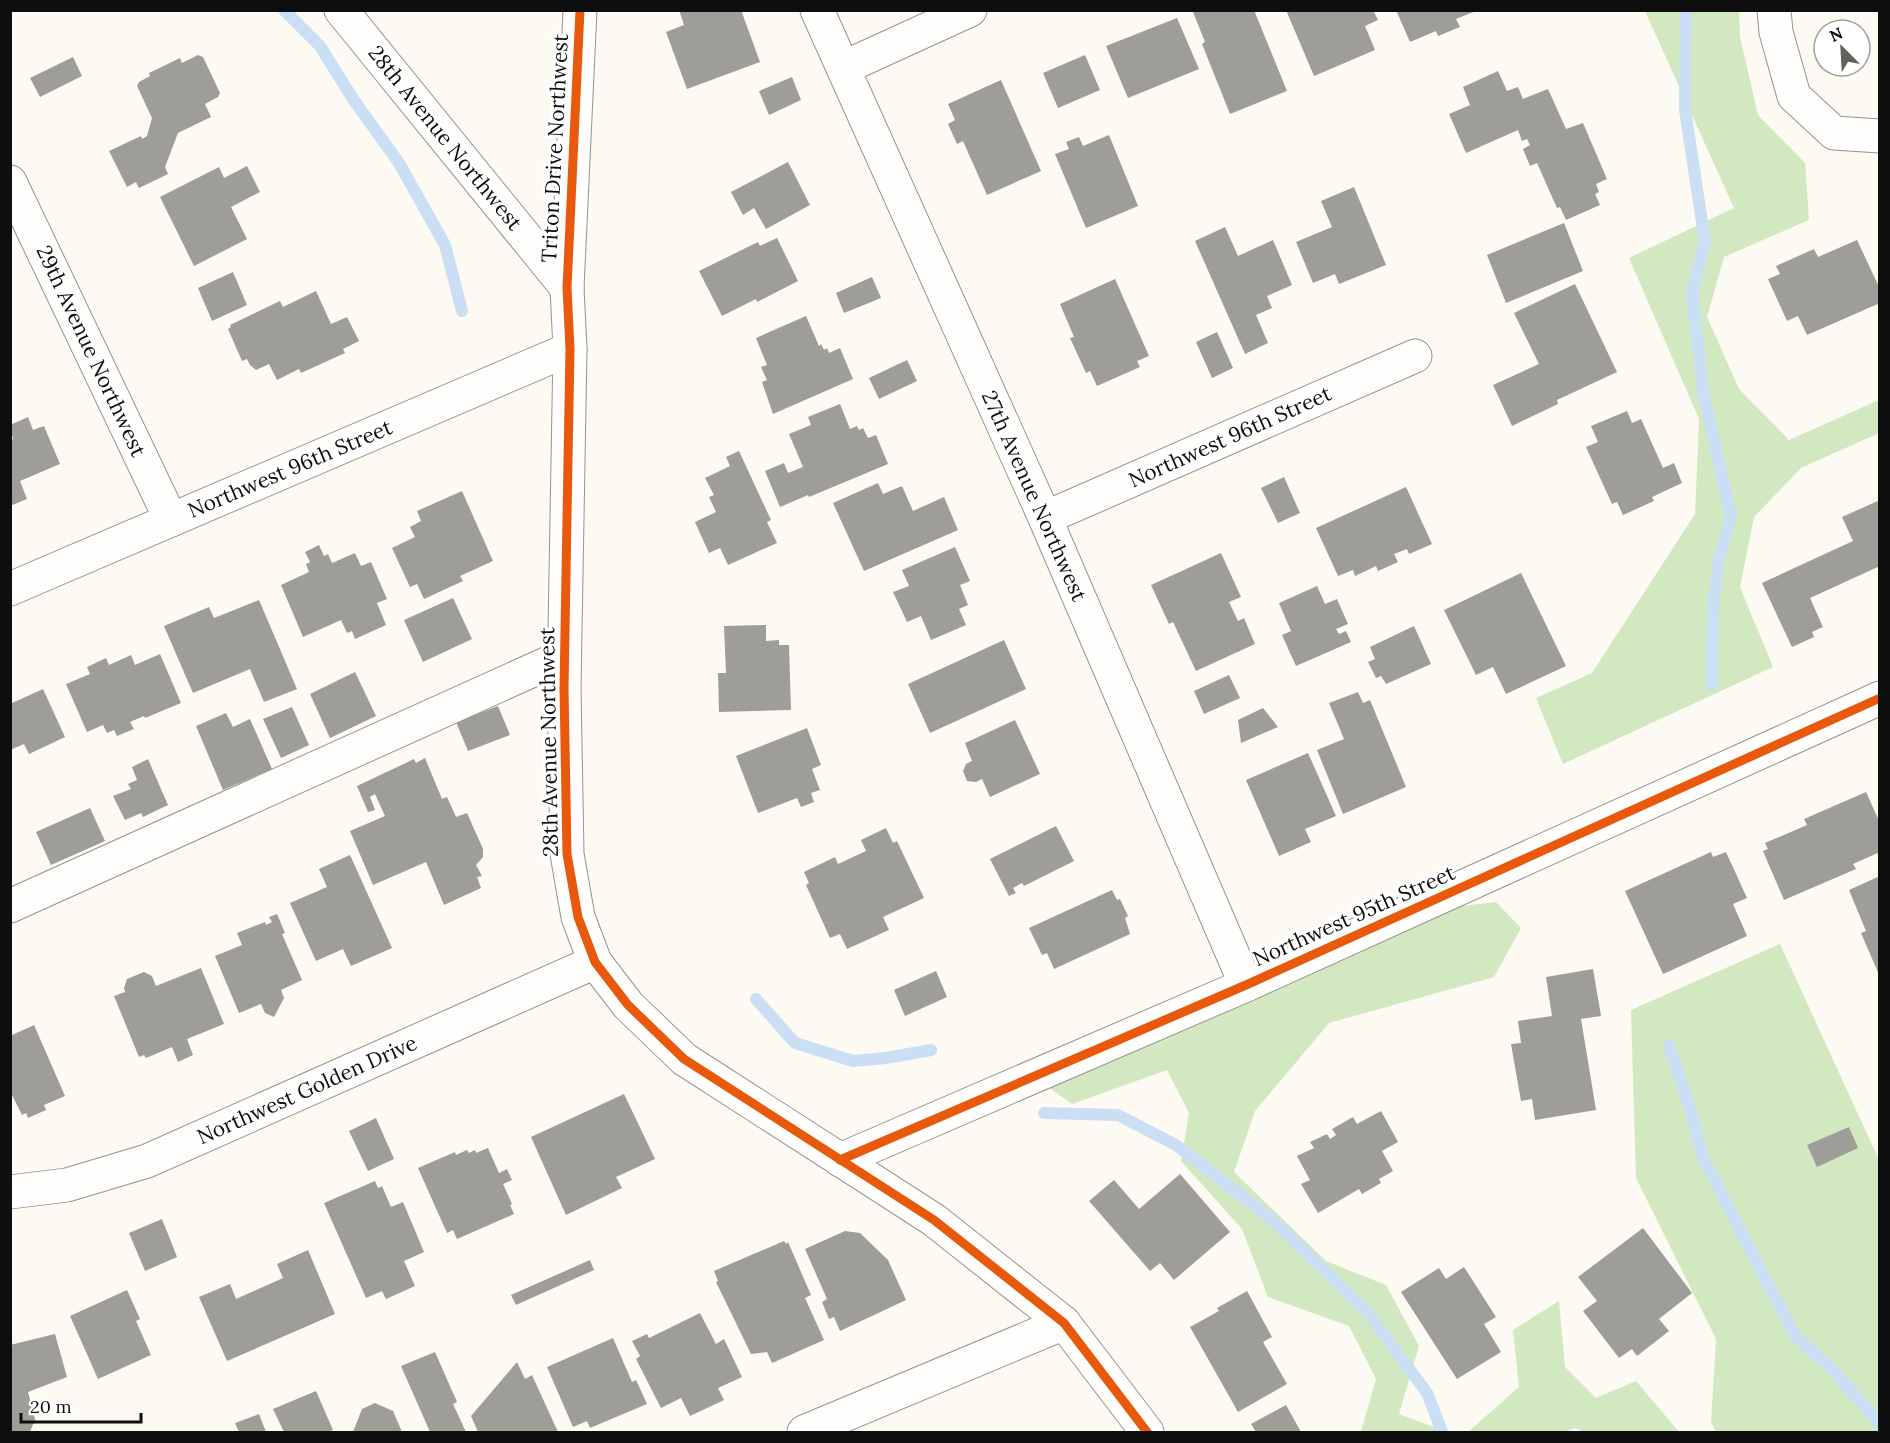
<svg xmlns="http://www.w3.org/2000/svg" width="1890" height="1443" font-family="Lora,serif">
<rect width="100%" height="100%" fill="#fcfaf2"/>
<!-- forest -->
<g fill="#d1e8c1">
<polygon points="1645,11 1739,11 1740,37 1758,115 1805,163 1809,220 1724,257 1707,317 1739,389 1789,440 1879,400 1879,433 1801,468 1754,517 1740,587 1773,667 1563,764 1536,698 1592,673 1695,514 1699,419 1629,258 1734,208"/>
<polygon points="1496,902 1521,928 1494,977 1329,1023 1255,1111 1234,1172 1326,1261 1386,1285 1419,1346 1399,1414 1447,1432 1361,1432 1376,1379 1349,1326 1268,1297 1242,1229 1181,1161 1189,1113 1167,1070 1072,1104 1041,1082 1428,910"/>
<polygon points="1780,944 1879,1160 1879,1432 1716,1432 1711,1422 1716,1339 1636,1178 1631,1010"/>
<polygon points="1559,1301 1565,1367 1596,1398 1636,1381 1679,1432 1584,1432 1575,1428 1565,1432 1468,1432 1519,1387 1513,1330"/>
</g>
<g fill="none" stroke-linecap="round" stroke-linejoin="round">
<!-- stream -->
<g stroke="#cadff4" stroke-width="12">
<polyline points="284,10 320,46 353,99 399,163 445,245 462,311"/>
<polyline points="1686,10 1685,110 1705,242 1692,294 1704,396 1731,516 1719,559 1713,605 1712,685"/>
<polyline points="756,999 795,1043 853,1061 886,1058 931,1050"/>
<polyline points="1669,1045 1690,1108 1703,1158 1795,1336 1831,1368 1880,1424"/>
<polyline points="1044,1113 1118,1115 1176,1145 1269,1217 1368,1313 1427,1393 1442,1432"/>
</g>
</g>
<!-- building -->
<g fill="#9f9d98">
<polygon points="679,10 741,10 760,62 687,89 666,32 684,25"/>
<polygon points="1197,10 1254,10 1287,91 1230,114 1202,44 1205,42 1193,12"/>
<polygon points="1286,10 1373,10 1378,20 1365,26 1375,50 1314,76"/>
<polygon points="1396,10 1476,10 1476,11 1456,19 1460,27 1438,36 1436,31 1410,42"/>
<polygon points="1177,18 1199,69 1128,98 1106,46"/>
<polygon points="198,55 203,57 220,93 218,97 205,104 211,117 178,133 165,167 168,174 139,188 136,182 127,187 109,151 141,136 142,139 147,136 152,118 137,86 139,82 150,76 149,73 180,58 182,63"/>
<polygon points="1085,55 1100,90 1058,108 1043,73"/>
<polygon points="73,57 82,76 40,97 30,78"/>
<polygon points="1498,71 1507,91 1518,87 1523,99 1548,89 1566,129 1583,123 1607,179 1596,184 1599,192 1595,194 1600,205 1566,220 1560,207 1557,208 1537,163 1530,166 1523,149 1530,145 1527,139 1522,141 1518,130 1466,153 1449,114 1470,105 1463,87"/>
<polygon points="792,77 801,100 769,115 759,91"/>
<polygon points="1001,80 1041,171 987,195 963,141 957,144 948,124 955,120 948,104"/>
<polygon points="1109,135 1138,206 1086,228 1055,154 1069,149 1066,142 1079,137 1083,146"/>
<polygon points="788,162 810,205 766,229 754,208 743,215 731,192"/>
<polygon points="247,166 260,192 231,207 247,239 194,266 160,197 219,167 224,178"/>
<polygon points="1354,187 1386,265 1339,284 1335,274 1313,283 1296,242 1332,227 1321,201"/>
<polygon points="1564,223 1583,271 1506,303 1487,255"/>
<polygon points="1225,227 1238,256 1273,240 1292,285 1267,296 1272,308 1256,315 1268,343 1245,354 1195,241"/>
<polygon points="777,238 798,281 757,302 756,299 722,316 699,271 758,242 760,246"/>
<polygon points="1857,240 1880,289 1880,303 1807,335 1798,316 1787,321 1768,279 1780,274 1776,266 1814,249 1818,257"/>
<polygon points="233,272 247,305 212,321 198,288"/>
<polygon points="872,277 881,298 844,313 836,293"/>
<polygon points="1115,279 1149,356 1137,361 1140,367 1097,386 1090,371 1086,373 1070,338 1074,337 1060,304"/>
<polygon points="1575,284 1617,372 1557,400 1558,404 1512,426 1493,385 1539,364 1514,313"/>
<polygon points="316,291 331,324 347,317 359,341 343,349 345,353 301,373 299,369 277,380 269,364 256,370 250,365 247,359 242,361 228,329 231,327 230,325 280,301 283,307"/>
<polygon points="806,316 819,346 821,344 824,350 827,348 829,353 840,348 853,379 773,414 762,382 767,380 761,367 767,365 756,338"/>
<polygon points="1217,332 1233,368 1212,378 1196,342"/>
<polygon points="907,360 917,381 879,399 869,378"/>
<polygon points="840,404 850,429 857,426 859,430 863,428 868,438 876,435 888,464 809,497 808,495 780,507 765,471 784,463 788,473 803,467 789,434 811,425 808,417"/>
<polygon points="1627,411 1632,423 1641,419 1663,468 1674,463 1682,483 1652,497 1654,501 1623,515 1617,502 1612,504 1586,447 1598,442 1591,426"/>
<polygon points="28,417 33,430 44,426 60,464 20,481 27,499 10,506 10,441 13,439 10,425"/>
<polygon points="739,451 771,520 767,522 777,543 728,565 720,548 709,553 695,522 716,512 709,497 714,495 705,478 730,466 726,457"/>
<polygon points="1284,477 1300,513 1278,523 1261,488"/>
<polygon points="878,483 883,494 902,486 913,511 944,497 958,530 864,571 833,503"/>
<polygon points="1406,487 1432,544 1409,554 1407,549 1394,554 1398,562 1378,571 1376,566 1355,576 1353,570 1338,576 1316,528"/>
<polygon points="462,491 493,561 460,576 463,581 424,599 417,584 410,587 392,548 415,537 410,527 421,521 417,511"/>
<polygon points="1880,500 1880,566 1810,598 1823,627 1812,632 1814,637 1792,647 1762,583 1853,541 1842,517"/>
<polygon points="319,545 324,556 328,554 332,563 355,553 361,566 371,562 387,599 377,603 386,625 355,639 352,631 347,633 341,620 303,637 281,585 309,572 306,564 310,562 305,552"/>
<polygon points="955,547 970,581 960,585 968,605 959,609 966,625 931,640 921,616 907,622 893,592 909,586 902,570"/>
<polygon points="1221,553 1241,597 1229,602 1238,621 1244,618 1255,644 1196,671 1173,622 1169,624 1151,585"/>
<polygon points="1521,573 1566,666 1506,694 1493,667 1476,675 1444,610"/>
<polygon points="1317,586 1325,604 1337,599 1348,624 1336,629 1339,634 1346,631 1351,642 1296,666 1282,635 1291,631 1279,603"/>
<polygon points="453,598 472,639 423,662 404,620"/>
<polygon points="259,600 297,689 264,702 250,669 193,693 164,626 209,607 214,618"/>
<polygon points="766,625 766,641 779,640 779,645 789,645 791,710 719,712 718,673 726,673 724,626"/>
<polygon points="1414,626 1431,664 1386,684 1381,676 1376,678 1368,662 1375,659 1370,647"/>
<polygon points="1004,640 1026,689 930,733 908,684"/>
<polygon points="160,654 181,703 145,718 144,716 130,722 134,729 117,736 114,730 107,733 103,725 87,732 66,684 90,674 87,667 106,658 109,665 131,655 135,665"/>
<polygon points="355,672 376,716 330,738 310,694"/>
<polygon points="1229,675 1240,698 1204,714 1194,691"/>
<polygon points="43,689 65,737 29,754 24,744 10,750 10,704"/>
<polygon points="1358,692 1363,703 1370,700 1406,787 1343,814 1317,750 1344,739 1329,703"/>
<polygon points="498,706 510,735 468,751 456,722"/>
<polygon points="292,707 309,745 281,758 263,719"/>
<polygon points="1263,708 1278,727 1241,743 1238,720"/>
<polygon points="226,713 233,727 250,719 272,769 223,790 196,726"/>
<polygon points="1015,720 1040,774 990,797 982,779 976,782 967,781 963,771 966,764 972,761 965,743"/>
<polygon points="807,728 821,765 812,769 820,790 811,793 814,802 801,807 797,798 758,813 736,756"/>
<polygon points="1308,753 1336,816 1305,829 1311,842 1279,856 1246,780"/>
<polygon points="425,758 442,799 447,797 456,817 467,813 483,849 483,857 476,865 482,876 477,877 481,888 444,905 426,862 373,885 350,831 385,816 375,794 370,797 375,810 368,812 357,786 414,759 416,763"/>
<polygon points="148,759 168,805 143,817 141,813 125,820 113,796 131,789 128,784 137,780 132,767"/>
<polygon points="1866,792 1880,823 1880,852 1853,864 1856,869 1784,900 1763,851 1768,849 1765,843 1807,825 1804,819"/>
<polygon points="90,808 105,841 51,865 36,832"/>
<polygon points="1056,826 1074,861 1024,886 1022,883 1013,888 1016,893 1009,896 990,859"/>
<polygon points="886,828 893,843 897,841 924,898 883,917 889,930 847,949 840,934 830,938 806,885 809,883 804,872 835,857 838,864 866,851 861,840"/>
<polygon points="1711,852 1713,857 1726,852 1747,898 1733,904 1747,936 1663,974 1625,891"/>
<polygon points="350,855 392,948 351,966 343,949 316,961 290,903 327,887 319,869"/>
<polygon points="1880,876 1880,977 1861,933 1866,931 1849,890"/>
<polygon points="1112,890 1117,900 1120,899 1128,916 1125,918 1130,934 1054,969 1047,953 1042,955 1029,928"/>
<polygon points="277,914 285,933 282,934 302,980 281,990 284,998 274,1017 265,1013 261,1004 239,1013 215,956 242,945 237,933 265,922 266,925 272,922 269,917"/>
<polygon points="201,968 224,1024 187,1039 193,1055 178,1062 172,1047 146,1058 144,1055 139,1057 114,996 125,992 124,988 127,979 144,972 152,976 156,986"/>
<polygon points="1593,969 1601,1016 1581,1019 1596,1110 1535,1120 1532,1099 1521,1101 1511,1044 1521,1043 1518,1021 1552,1016 1546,977"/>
<polygon points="936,971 947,997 905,1016 894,990"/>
<polygon points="34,1025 65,1096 44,1105 46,1110 28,1118 26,1113 22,1115 10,1091 10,1036"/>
<polygon points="624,1094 655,1159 616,1177 622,1188 566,1215 531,1137"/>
<polygon points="1381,1111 1398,1142 1382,1151 1393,1171 1379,1179 1381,1183 1362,1194 1359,1189 1318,1213 1301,1184 1310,1180 1297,1156 1314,1148 1310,1142 1327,1134 1330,1139 1336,1135 1332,1129 1353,1117 1357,1124"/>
<polygon points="376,1118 394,1159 368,1171 349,1131"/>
<polygon points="1849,1127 1858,1148 1817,1167 1807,1145"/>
<polygon points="488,1148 499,1173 507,1169 512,1180 503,1184 512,1204 510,1205 514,1214 457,1239 453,1230 447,1233 418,1168 455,1152 456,1155 467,1150 469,1153 475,1150 476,1153"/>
<polygon points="1180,1174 1230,1232 1174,1280 1160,1263 1150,1271 1089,1201 1114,1180 1139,1209"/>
<polygon points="375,1181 378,1188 382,1186 391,1207 403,1202 424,1252 404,1261 415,1286 386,1299 382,1291 366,1298 324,1203"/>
<polygon points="162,1219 177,1257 145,1271 129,1233"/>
<polygon points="1643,1228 1692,1293 1659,1319 1669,1331 1637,1356 1632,1349 1619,1358 1583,1311 1597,1301 1578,1277"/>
<polygon points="845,1231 860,1233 888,1260 906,1300 840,1331 834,1317 829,1319 822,1302 827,1299 805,1249"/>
<polygon points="784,1241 786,1244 788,1242 811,1295 805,1298 824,1340 772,1363 767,1352 751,1354 716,1282 718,1281 714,1271"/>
<polygon points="308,1250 335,1314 227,1361 199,1297 230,1284 236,1299 283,1278 277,1264"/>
<polygon points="590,1260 594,1270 516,1305 511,1295"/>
<polygon points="1464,1267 1496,1317 1484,1324 1501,1352 1457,1379 1401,1292 1439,1268 1446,1279"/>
<polygon points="127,1290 140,1319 136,1321 151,1355 98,1379 70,1316"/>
<polygon points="1247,1291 1272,1337 1263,1342 1287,1384 1238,1412 1190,1327 1219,1311 1217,1308"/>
<polygon points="700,1313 716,1344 724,1339 742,1377 718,1388 724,1400 690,1416 681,1398 661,1408 636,1359 640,1356 632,1341 647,1334 649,1338"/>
<polygon points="55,1334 67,1377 28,1392 36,1423 33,1424 30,1432 10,1432 10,1345"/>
<polygon points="613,1338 632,1382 636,1380 647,1404 590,1428 587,1421 573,1427 547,1367"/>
<polygon points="435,1352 457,1402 453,1404 466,1432 430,1432 401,1366"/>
<polygon points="517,1362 525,1379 532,1375 558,1432 478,1432 471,1416"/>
<polygon points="316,1391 333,1430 327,1432 284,1432 273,1409"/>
<polygon points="375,1403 393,1411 402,1432 353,1432 362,1409"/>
<polygon points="1286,1405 1301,1432 1256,1432 1251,1424"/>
<polygon points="259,1414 266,1432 239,1432 235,1423"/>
</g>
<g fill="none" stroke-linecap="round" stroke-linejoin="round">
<defs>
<g id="minor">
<polyline points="341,10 567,288"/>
<polyline points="580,10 567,288 570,349 564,688 567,854 578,917 595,962 628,1005 684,1059 934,1220 1064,1323 1147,1432"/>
<polyline points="817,10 1045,518 1246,985"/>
<polyline points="1774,10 1776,32 1794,96 1834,133 1880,136"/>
<polyline points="843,68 970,10"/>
<polyline points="10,182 171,520"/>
<polyline points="1045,518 1415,356"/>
<polyline points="10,589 570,349"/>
<polyline points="10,906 564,656"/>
<polyline points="840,1160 1246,985 1880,698"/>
<polyline points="10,1192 67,1185 147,1161 595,962"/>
<polyline points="804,1432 1064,1323"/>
</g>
</defs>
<!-- minor casing -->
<use href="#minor" stroke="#959491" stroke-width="35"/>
<!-- minor -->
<use href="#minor" stroke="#fffefd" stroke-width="33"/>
<defs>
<g id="cycleway">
<polyline points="580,10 567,288 570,349 564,688 567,854 578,917 595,962 628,1005 684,1059 934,1220 1064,1323 1147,1432"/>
<polyline points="840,1160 1246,985 1880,698"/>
</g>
</defs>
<!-- cycleway casing -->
<use href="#cycleway" stroke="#fff" stroke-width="13"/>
<!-- cycleway -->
<use href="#cycleway" stroke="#e8590c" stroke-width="9"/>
</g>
<g text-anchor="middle" stroke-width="6" stroke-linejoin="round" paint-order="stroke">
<!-- street labels -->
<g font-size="21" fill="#0e0e0e" stroke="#fff">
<text transform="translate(445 138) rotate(51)" y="7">28th Avenue Northwest</text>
<text transform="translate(555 148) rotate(-87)" y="7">Triton Drive Northwest</text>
<text transform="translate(91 351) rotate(65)" y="7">29th Avenue Northwest</text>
<text transform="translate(1230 437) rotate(-24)" y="7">Northwest 96th Street</text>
<text transform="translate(290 469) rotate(-23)" y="7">Northwest 96th Street</text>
<text transform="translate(1034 496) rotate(66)" y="7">27th Avenue Northwest</text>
<text transform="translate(549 742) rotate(-91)" y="7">28th Avenue Northwest</text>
<text transform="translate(1354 916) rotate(-24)" y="7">Northwest 95th Street</text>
<text transform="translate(307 1090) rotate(-24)" y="7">Northwest Golden Drive</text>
</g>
</g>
<!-- border -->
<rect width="1890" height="1443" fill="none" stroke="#0e0e0e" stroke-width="24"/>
<!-- north arrow -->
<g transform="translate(1842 48) rotate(336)"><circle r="28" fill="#ffffff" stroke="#9f9f9f" stroke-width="1.5"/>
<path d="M0-4.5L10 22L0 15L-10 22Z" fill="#61615e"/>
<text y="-9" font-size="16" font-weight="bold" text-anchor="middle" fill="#0e0e0e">N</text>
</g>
<!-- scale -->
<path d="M21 1413v9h120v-9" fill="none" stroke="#0e0e0e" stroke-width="3"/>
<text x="30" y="1413" font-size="18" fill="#0e0e0e" stroke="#ffffff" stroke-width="4.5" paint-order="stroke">20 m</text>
</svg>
